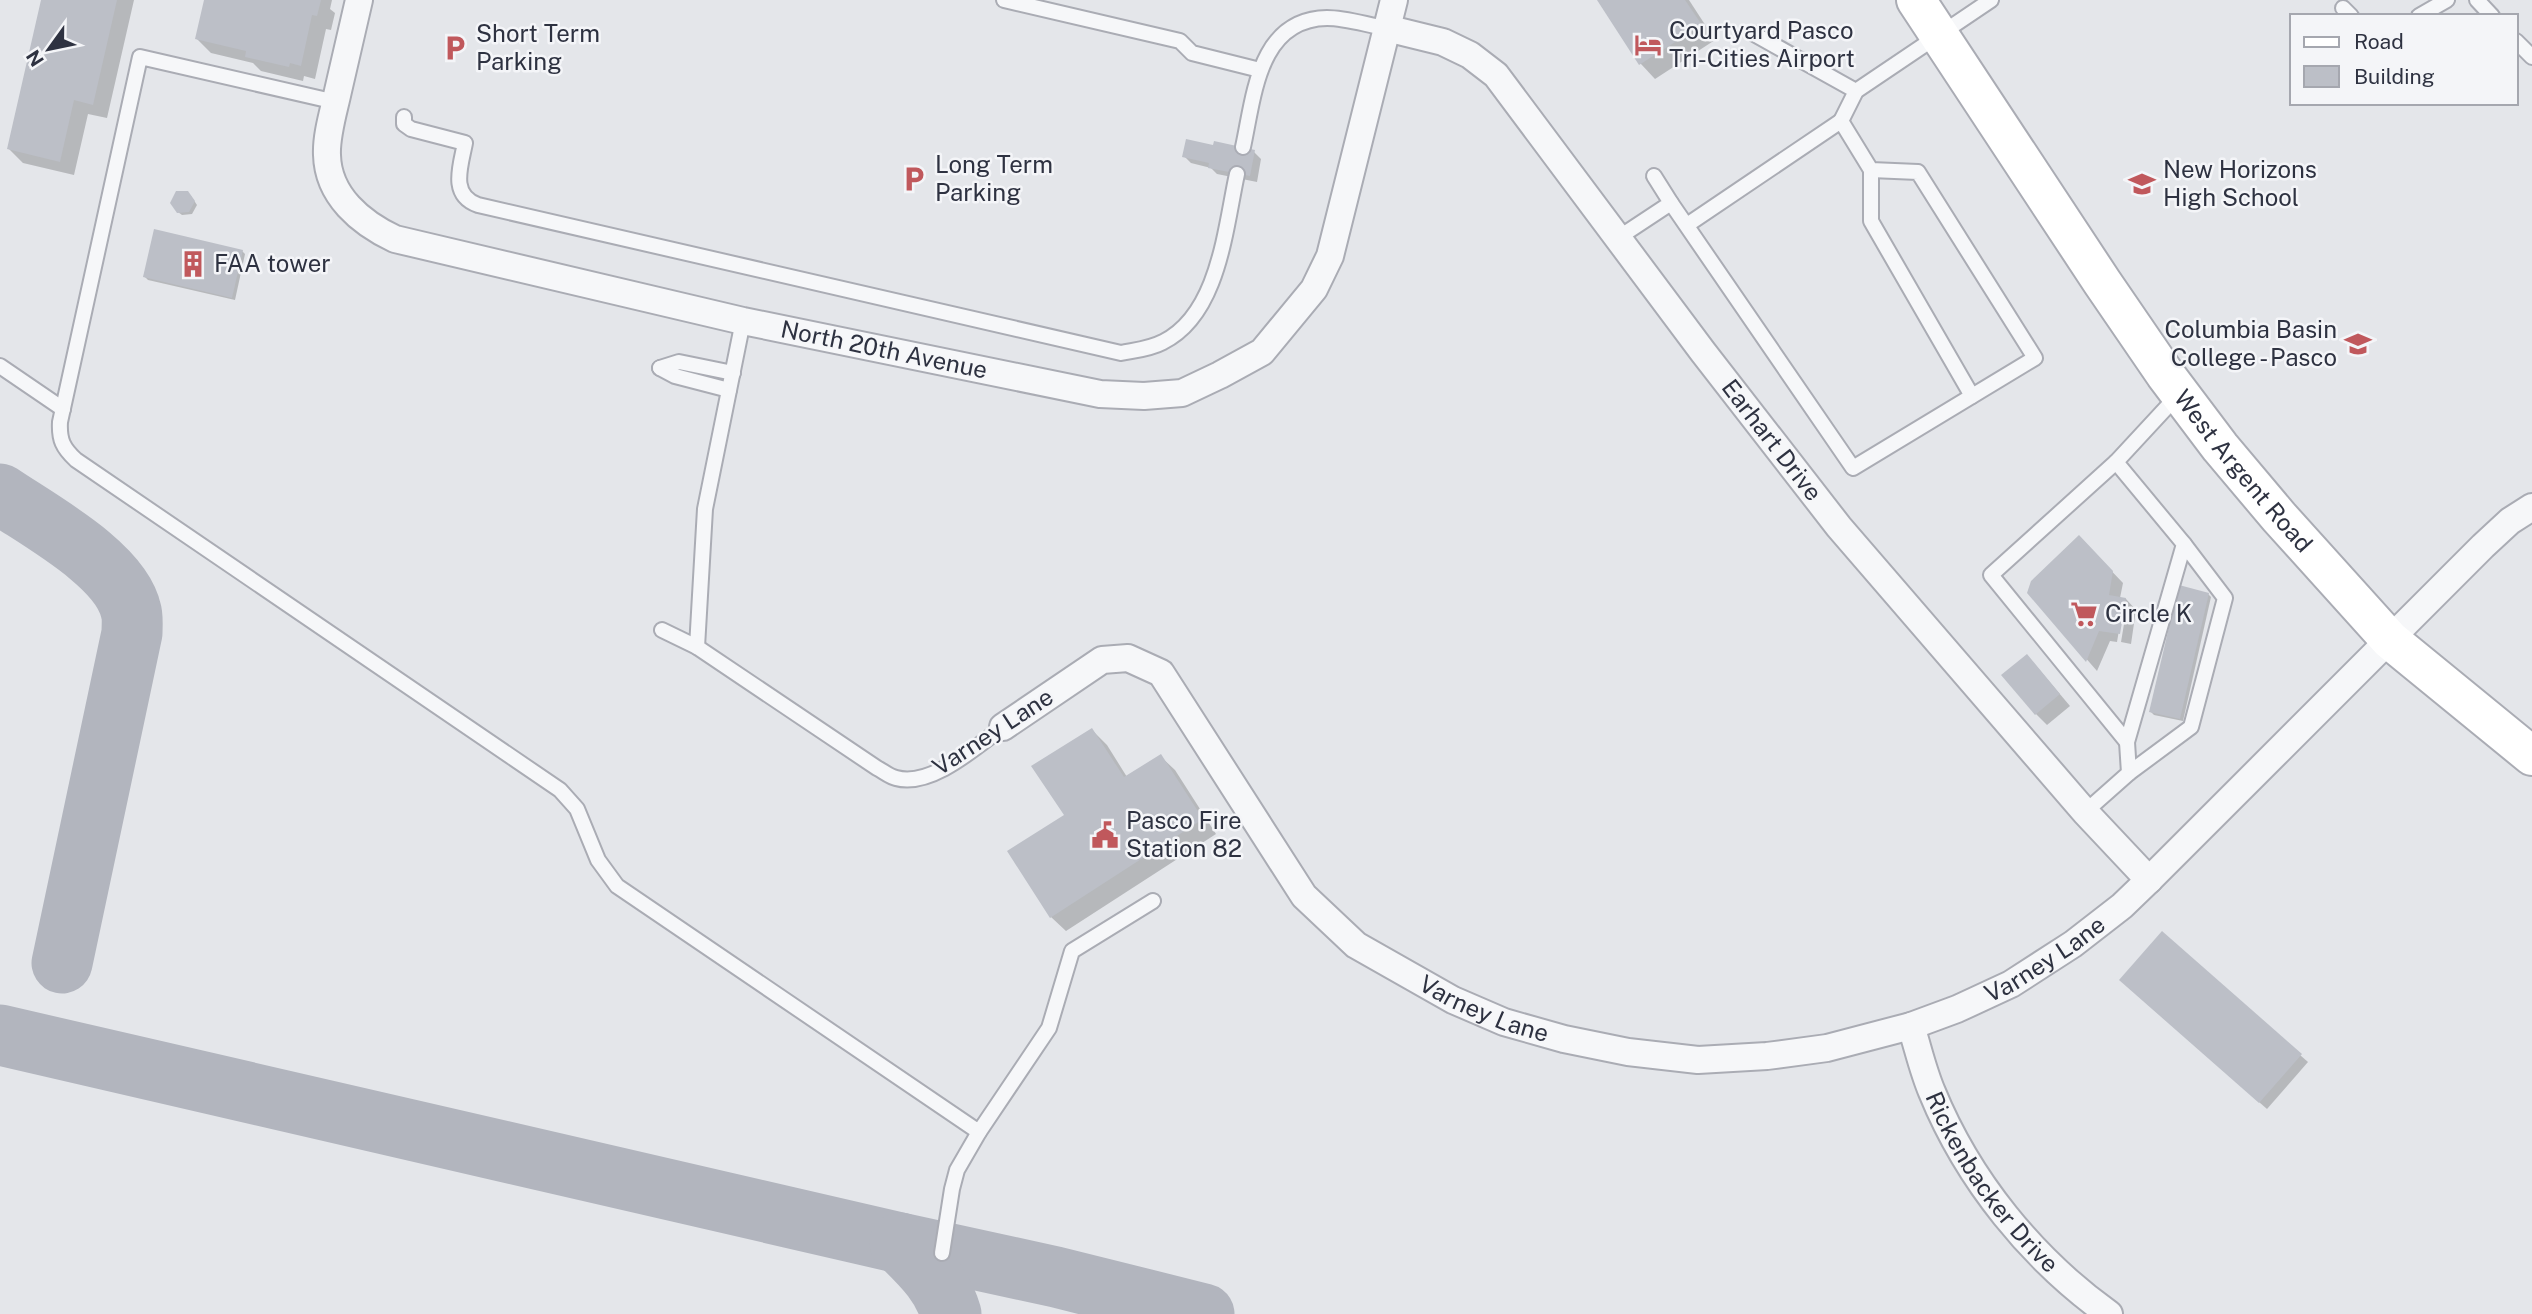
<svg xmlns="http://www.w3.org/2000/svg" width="2532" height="1314" font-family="'Public Sans',sans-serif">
<rect width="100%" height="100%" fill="#e4e6ea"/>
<!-- shadow -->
<g fill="#0003">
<polygon points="43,0 134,0 107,118 88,114 74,175 23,163 9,149"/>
<polygon points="205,0 332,0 330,9 335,13 331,30 326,29 315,79 304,76 303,81 261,71 253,63 211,53 197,39"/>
<polygon points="1599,0 1689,0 1715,40 1655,79 1641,64"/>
<polygon points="1254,152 1261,159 1257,182 1217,174 1211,168 1191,163 1184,156"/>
<polygon points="191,196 197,205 192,214 182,215 178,212"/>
<polygon points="242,251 245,254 235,300 148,280 145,277"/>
<polygon points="2079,537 2123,583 2120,598 2126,599 2136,610 2131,644 2121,642 2127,606 2123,606 2117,642 2110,641 2097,671 2029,593"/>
<polygon points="2208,594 2211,597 2183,721 2154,715 2151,712"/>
<polygon points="2037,667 2070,706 2047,725 2036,714"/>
<polygon points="1092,730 1107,745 1127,777 1160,756 1175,770 1216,834 1066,931 1051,917 1066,816"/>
<polygon points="2162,934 2308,1062 2267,1109 2128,987"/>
</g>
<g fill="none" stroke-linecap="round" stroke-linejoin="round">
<!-- taxiway -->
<g stroke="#b2b5be" stroke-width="61">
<path d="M 0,494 C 38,520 121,564 131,611 C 133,617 132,626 132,633 L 62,963"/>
<polyline points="0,1035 900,1243 1056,1277 1204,1314"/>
<path d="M 900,1243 C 922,1265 942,1283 951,1314"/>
</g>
</g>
<!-- building -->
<g fill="#bcbfc7">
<polygon points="41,0 117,0 93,105 74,100 60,162 7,149"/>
<polygon points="204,0 321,0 317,16 312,15 301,66 290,63 289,67 245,57 246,51 195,39"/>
<polygon points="1597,0 1685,0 1702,25 1639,65"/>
<polygon points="1186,139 1213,145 1214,141 1255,150 1250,176 1208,168 1209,163 1182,157"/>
<polygon points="176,191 188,191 195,201 189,212 177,213 170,203"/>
<polygon points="154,229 243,250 232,298 143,277"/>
<polygon points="2079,535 2113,571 2109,595 2126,598 2120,634 2099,631 2086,662 2027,593 2031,581"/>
<polygon points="2179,585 2209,593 2180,719 2149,712"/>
<polygon points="2027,654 2060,694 2035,715 2001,675"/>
<polygon points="1092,728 1124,777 1161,754 1203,819 1050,918 1007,851 1064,815 1031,766"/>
<polygon points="2162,931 2302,1054 2259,1103 2119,980"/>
</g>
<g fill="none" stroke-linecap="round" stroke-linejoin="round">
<defs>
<g id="service">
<polyline points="1004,0 1180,41 1192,53 1260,70"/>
<polyline points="2477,0 2492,16"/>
<polyline points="2343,8 2351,16"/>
<polyline points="2419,16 2447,0"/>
<polyline points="1754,34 1856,91"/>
<polyline points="2516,41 2532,57"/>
<path d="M 336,102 L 140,57 L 60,422 C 59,440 63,448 76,460 L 560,790 L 577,809 L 598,860 L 617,886 L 979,1132 L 1049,1028 L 1072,951 L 1153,901"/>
<path d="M 404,117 L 404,124 L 411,129 L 465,143 C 461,165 449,195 478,205 L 1121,353 C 1136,350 1150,349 1163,342 C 1219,314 1225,229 1237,174"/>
<polyline points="1841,121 1856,91 1991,0"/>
<path d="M 1243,147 C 1254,97 1258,19 1327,18 C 1346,18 1367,25 1386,28"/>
<polyline points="1871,170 1871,221 1972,396"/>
<polyline points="1671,203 1853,468 2035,358 1918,172 1871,170 1841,121 1687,225"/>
<polyline points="1618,238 1671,203 1654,176"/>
<polyline points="0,366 63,409"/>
<polyline points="660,368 679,362 733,373"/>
<polyline points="660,368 675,376 729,390"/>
<polyline points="2116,462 1991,575 2127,742"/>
<path d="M 662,630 L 697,647 L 877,768 C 883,771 890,777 896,778 C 931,788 977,746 1003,727"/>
<polyline points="697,647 705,509 743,321"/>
<polyline points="2129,773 2191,727 2225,598 2184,544"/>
<polyline points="2085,812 2129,773 2127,742 2184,544 2116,462 2179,394"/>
<polyline points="942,1253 952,1189 957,1170 979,1132"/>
</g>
<g id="minor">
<path id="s1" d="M 359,0 C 352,30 345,60 338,91 C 334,110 326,135 327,155 C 328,196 361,223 395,239 L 743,321 L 1100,394 L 1144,396 L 1182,393 L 1220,375 L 1262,352 L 1314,289 L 1330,256 L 1394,0"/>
<path id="s2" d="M 1386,28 L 1443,42 L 1470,55 L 1496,75 L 1703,352 L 1839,527 L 2085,812 L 2149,880"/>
<path id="s3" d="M 1003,727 L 1102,660 L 1128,658 L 1161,673 L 1304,896 L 1356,945 L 1453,1000 L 1504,1022 L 1564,1039 L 1628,1052 L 1698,1060 L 1767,1056 L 1827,1048 L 1911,1026 L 1957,1009 L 2011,984 L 2073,944 L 2122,906 L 2149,880 L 2483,546 L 2510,521 L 2532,507"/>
<path id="s4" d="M 1911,1026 C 1918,1048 1923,1071 1932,1092 C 1968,1180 2032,1259 2109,1314"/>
</g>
<g id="secondary">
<path id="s5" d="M 1916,0 L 2102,282 L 2165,374 L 2220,447 L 2279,517 L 2390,640 L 2532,756"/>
</g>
</defs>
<!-- service casing -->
<use href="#service" stroke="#aaacb4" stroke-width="18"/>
<!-- minor casing -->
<use href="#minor" stroke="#aaacb4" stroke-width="30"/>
<!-- secondary casing -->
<use href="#secondary" stroke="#aaacb4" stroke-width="42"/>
<!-- service -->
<use href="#service" stroke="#f6f7f9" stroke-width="14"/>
<!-- minor -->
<use href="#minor" stroke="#f6f7f9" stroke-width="26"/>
<!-- secondary -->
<use href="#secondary" stroke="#fff" stroke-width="38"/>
</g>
<!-- icons -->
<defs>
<symbol id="hotel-bare" viewBox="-9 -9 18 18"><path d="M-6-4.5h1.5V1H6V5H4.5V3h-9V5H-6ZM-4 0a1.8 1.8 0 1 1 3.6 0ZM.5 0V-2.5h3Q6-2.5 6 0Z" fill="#c0585c" stroke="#f4f5f8" stroke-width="2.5" paint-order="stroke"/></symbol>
<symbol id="parking-bare" viewBox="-9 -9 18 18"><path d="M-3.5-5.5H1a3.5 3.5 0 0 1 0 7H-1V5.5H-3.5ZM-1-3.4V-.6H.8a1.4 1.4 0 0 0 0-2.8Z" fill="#c0585c" stroke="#f4f5f8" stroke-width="2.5" paint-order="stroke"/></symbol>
<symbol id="school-bare" viewBox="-9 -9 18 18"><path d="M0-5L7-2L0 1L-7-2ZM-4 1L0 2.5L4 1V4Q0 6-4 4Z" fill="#c0585c" stroke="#f4f5f8" stroke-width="2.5" paint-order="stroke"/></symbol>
<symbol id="building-bare" viewBox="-9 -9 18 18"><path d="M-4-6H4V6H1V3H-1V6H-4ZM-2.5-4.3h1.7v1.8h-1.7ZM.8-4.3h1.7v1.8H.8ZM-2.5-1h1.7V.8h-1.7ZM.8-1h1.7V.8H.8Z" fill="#c0585c" stroke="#f4f5f8" stroke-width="2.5" paint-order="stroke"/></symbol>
<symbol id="university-bare" viewBox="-9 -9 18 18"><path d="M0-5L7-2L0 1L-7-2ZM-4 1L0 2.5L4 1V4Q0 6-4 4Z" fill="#c0585c" stroke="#f4f5f8" stroke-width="2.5" paint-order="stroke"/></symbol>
<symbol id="supermarket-bare" viewBox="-9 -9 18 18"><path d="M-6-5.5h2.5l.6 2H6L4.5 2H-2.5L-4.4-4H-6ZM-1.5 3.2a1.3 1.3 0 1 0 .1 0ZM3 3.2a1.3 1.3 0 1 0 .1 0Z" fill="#c0585c" stroke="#f4f5f8" stroke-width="2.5" paint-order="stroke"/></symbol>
<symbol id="civic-bare" viewBox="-9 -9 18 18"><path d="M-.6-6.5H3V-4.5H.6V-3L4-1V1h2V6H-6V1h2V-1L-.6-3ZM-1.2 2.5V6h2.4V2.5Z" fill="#c0585c" stroke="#f4f5f8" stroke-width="2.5" paint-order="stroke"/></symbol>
</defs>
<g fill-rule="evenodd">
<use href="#hotel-bare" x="1629" y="26" width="38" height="38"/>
<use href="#parking-bare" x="436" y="29" width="38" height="38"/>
<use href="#parking-bare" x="895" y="160" width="38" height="38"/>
<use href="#school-bare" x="2123" y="165" width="38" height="38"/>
<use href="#building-bare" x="174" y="245" width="38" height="38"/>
<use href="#university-bare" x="2339" y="325" width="38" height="38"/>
<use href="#supermarket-bare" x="2065" y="595" width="38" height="38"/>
<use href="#civic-bare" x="1086" y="816" width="38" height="38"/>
</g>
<g text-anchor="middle" stroke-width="5" stroke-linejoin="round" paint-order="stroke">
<!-- poi labels -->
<g font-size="24" fill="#2e3241" stroke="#f4f5f8" text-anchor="start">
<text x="1669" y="39">Courtyard Pasco<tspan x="1669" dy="28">Tri-Cities Airport</tspan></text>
<text x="476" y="42">Short Term<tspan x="476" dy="28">Parking</tspan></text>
<text x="935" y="173">Long Term<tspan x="935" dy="28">Parking</tspan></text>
<text x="2163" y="178">New Horizons<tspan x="2163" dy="28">High School</tspan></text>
<text x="214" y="272">FAA tower</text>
<text x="2337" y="338" text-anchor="end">Columbia Basin<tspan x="2337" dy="28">College - Pasco</tspan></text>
<text x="2105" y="622">Circle K</text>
<text x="1126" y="829">Pasco Fire<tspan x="1126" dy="28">Station 82</tspan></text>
</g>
<!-- street labels -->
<g font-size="24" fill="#2e3241" stroke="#f4f5f8">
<text dy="8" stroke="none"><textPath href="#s1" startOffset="774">North 20th Avenue</textPath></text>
<text dy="8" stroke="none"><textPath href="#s2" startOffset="579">Earhart Drive</textPath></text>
<text dy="8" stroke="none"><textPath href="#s5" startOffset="574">West Argent Road</textPath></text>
<text transform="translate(993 732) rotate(-33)" y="8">Varney Lane</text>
<text dy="8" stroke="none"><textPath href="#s3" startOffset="1250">Varney Lane</textPath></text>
<text dy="8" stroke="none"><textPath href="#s3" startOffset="662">Varney Lane</textPath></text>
<text dy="8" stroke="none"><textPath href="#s4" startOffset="178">Rickenbacker Drive</textPath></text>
</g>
</g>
<!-- legend -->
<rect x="2290" y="14" width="228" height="91" fill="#f4f5f8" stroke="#a5a7af" stroke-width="2"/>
<rect x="2304" y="37" width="35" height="10" fill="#ffffff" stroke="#a5a7af" stroke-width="2"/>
<text x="2354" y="49" font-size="21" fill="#2e3241">Road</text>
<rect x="2304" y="66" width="35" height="21" fill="#bcbfc7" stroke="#a5a7af" stroke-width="2"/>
<text x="2354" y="84" font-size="21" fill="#2e3241">Building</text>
<!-- north arrow -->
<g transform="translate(49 49) rotate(237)" stroke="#f4f5f8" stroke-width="5" paint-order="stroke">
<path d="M0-5L12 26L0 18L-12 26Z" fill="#2e3241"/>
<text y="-10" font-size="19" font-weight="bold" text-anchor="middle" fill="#2e3241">N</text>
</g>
</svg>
